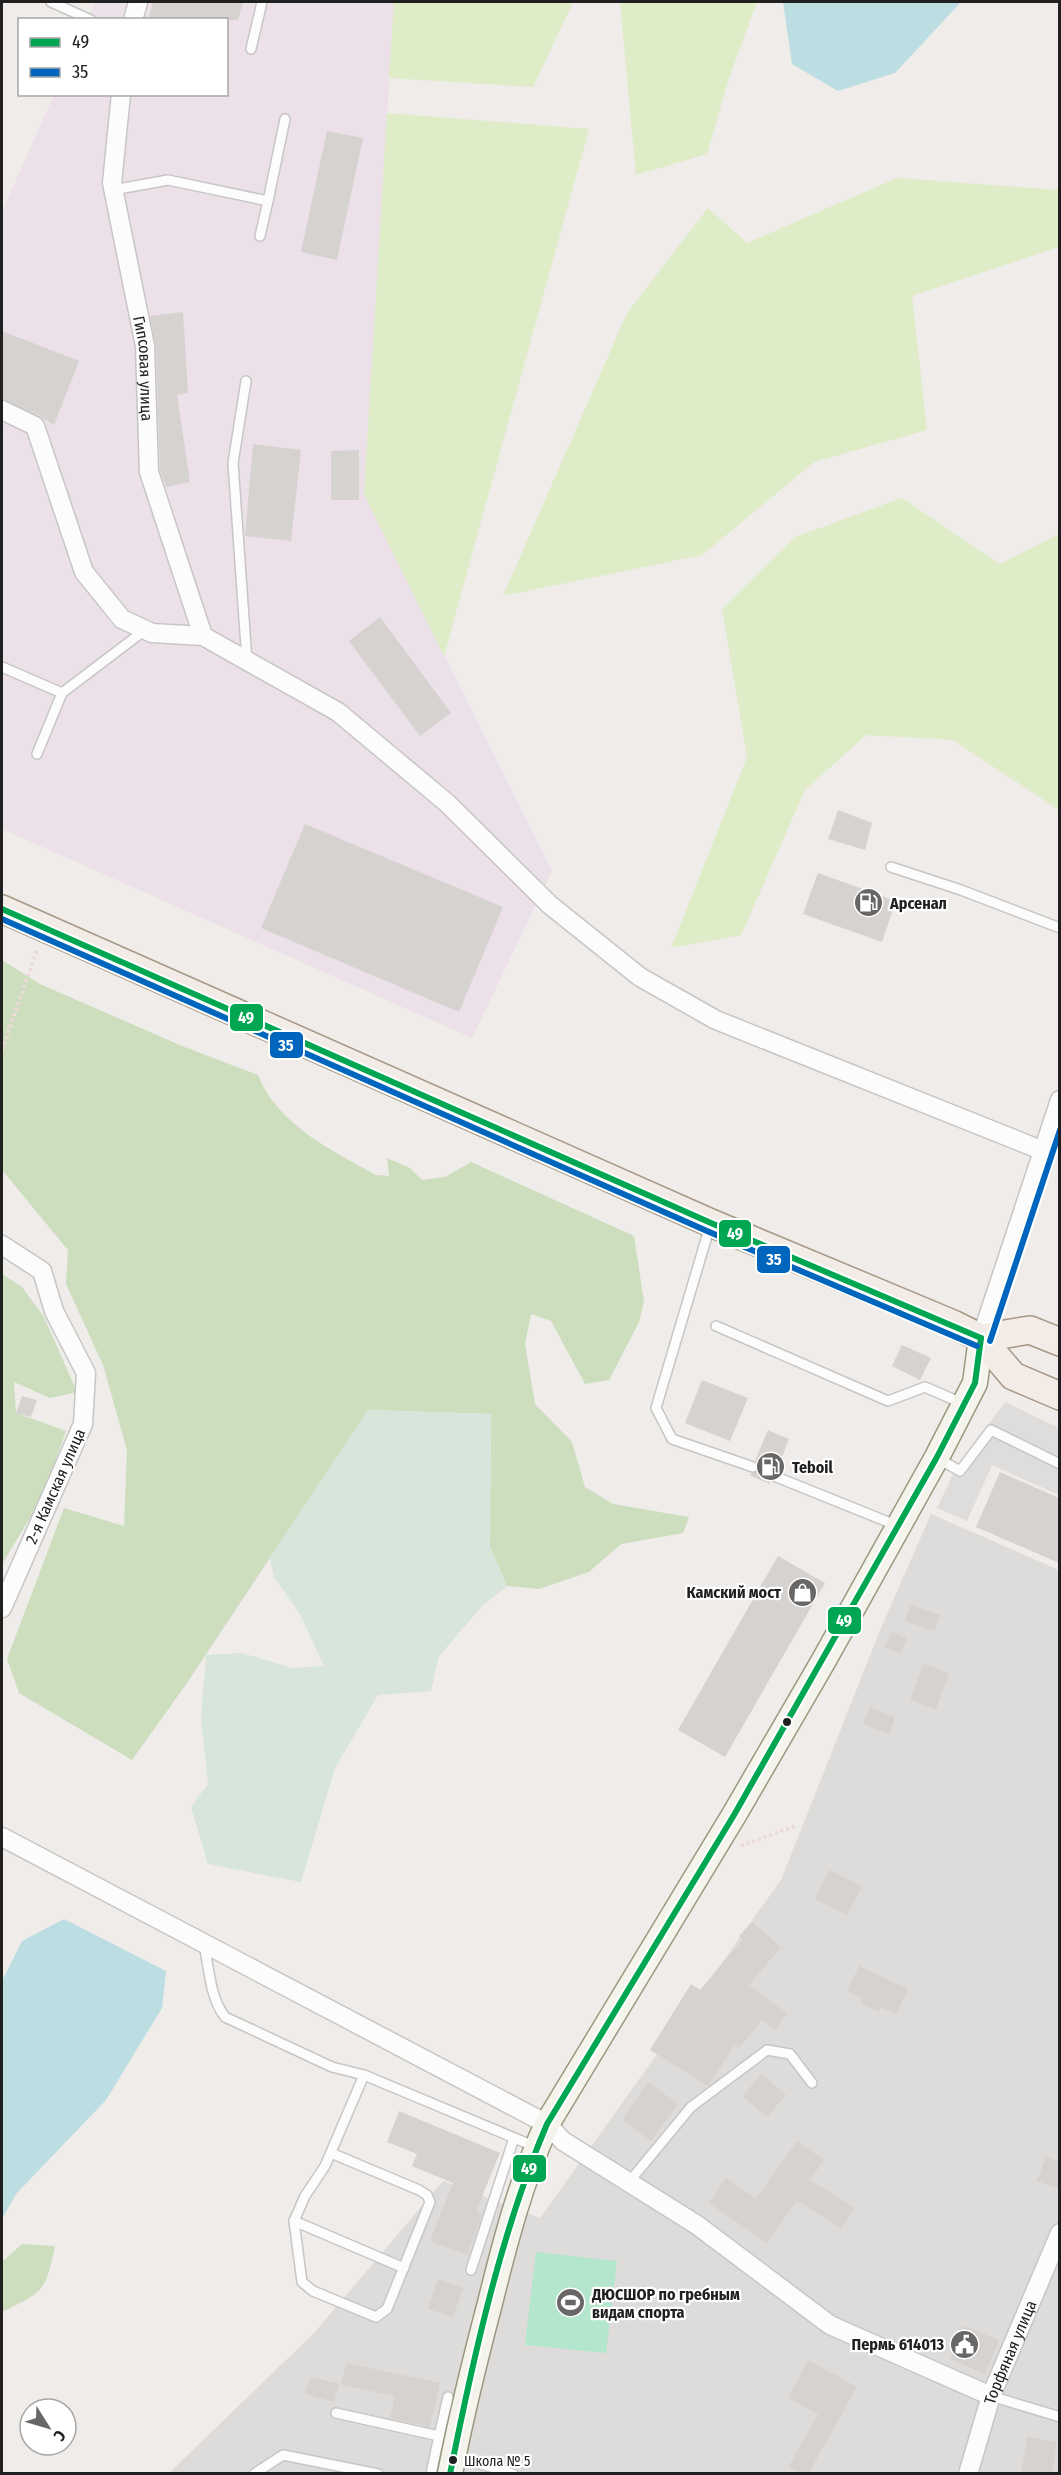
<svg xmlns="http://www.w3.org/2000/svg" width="1061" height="2475" font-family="'Fira Sans Condensed',sans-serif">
<rect width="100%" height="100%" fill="#efece9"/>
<!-- residential -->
<polygon fill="#dedcda" points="931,1514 1059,1570 1059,2473 168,2474 314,2333 443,2181 540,2218 781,1880 881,1628"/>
<!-- industrial -->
<polygon fill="#ece1e8" points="95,2 394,2 364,494 552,871 472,1038 2,829 2,211 54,95 226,94 226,20 87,19"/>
<!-- grass -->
<g fill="#deecc7">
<polygon points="394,2 573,2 533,87 389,78"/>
<polygon points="620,2 757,2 729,78 707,154 636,175"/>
<polygon points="387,113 589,129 444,656 364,494"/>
<polygon points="897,178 1059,190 1059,247 912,296 927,430 814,462 702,555 503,596 627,313 708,208 747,243"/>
<polygon points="902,498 1000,564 1059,534 1059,810 953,740 866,735 805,790 741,935 671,948 747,757 722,609 795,537"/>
</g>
<!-- forest -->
<g fill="#ccdebe">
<path d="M 2,960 L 40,984 L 182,1046 L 258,1075 C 278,1125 331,1150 376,1175 L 389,1176 L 387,1158 L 410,1168 L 422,1180 L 445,1177 L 471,1162 L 634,1236 L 644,1302 L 639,1322 L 609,1380 L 585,1384 L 551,1321 L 531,1314 L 525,1344 L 535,1404 L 572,1442 L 585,1487 L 613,1504 L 689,1517 L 683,1533 L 621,1544 L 589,1572 L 539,1589 L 507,1586 L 490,1547 L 491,1414 L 368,1410 L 187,1683 L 132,1760 L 19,1693 L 7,1659 L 64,1508 L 124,1526 L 127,1450 L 103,1365 L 66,1284 L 68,1250 L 2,1170 Z"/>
<polygon points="2,1274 22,1287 44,1317 77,1392 50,1398 14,1382 16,1413 66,1431 42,1498 2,1564"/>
<path d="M 22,2244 L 55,2246 C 45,2293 44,2291 2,2312 L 2,2262 Z"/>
</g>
<!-- wetland -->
<polygon fill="#d7e5db" points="368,1410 491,1414 490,1547 507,1586 483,1605 439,1656 431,1691 378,1695 335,1768 301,1882 208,1864 191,1807 208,1784 201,1719 206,1655 242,1653 292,1668 324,1666 300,1614 274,1577 270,1558"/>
<!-- pitch -->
<polygon fill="#b3e6cc" points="536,2252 617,2261 606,2353 525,2345"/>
<!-- parking -->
<polygon fill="#dfdddc" points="1005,1402 1059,1428 1059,1495 992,1465 967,1521 937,1508 956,1468"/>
<!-- water -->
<g fill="#bcdee3">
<polygon points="783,2 961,2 895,73 838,91 792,64"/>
<polygon points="64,1919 166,1971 162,2008 106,2100 16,2194 2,2219 2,1981 22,1941"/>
</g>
<!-- building -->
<g fill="#d5d2d0">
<polygon points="153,2 243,2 238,20 148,20"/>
<polygon points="327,131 363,138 337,260 301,252"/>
<polygon points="183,312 188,393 177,395 190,482 166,487 160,470 156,346 150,316"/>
<polygon points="2,331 79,361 54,425 40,416 2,399"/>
<polygon points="253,444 301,450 291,541 245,536"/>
<polygon points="359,450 359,500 331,500 331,451"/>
<polygon points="380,617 451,713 420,736 349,641"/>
<polygon points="838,810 872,823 865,850 828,839"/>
<polygon points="305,824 503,907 459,1012 261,928"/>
<polygon points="818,873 896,901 882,942 803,914"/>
<polygon points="902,1345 931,1358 920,1380 892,1366"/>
<polygon points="702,1380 748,1398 730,1441 685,1423"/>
<polygon points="22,1396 37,1400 31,1417 16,1413"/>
<polygon points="768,1430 789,1439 777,1470 768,1473 770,1484 749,1475 759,1470 755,1461"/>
<polygon points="1000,1472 1059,1498 1059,1563 976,1527"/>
<polygon points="778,1556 825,1583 725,1757 678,1730"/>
<polygon points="910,1605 940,1615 935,1631 905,1621"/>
<polygon points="891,1632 907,1638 901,1653 885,1647"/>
<polygon points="923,1664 949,1673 936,1709 910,1700"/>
<polygon points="870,1707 895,1717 889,1734 863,1724"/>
<polygon points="829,1870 862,1886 847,1915 815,1899"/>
<polygon points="752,1922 781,1947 749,1985 787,2013 775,2030 762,2020 739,2048 735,2045 708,2086 650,2050 691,1984 700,1990 743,1939 739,1936"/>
<polygon points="859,1966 908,1989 896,2014 881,2007 879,2012 861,2004 863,1998 847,1991"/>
<polygon points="762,2074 786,2095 767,2117 742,2096"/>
<polygon points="648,2082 678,2104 651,2141 622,2120"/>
<polygon points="399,2111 500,2153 476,2211 482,2214 467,2255 430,2241 453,2183 412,2166 417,2154 387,2142"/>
<polygon points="797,2141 824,2160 810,2180 854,2208 841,2229 797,2200 767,2243 709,2203 726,2178 756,2199"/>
<polygon points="1046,2157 1059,2162 1059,2189 1037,2181"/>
<polygon points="438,2279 463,2288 453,2317 428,2309"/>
<polygon points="964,2326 999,2340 985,2374 950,2359"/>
<polygon points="808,2360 857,2387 808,2474 801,2474 789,2466 818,2414 788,2398"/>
<polygon points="346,2363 440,2383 430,2427 390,2418 395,2396 341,2385"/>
<polygon points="310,2377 339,2384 334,2402 305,2394"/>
<polygon points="1027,2437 1057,2442 1052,2474 1021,2474"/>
</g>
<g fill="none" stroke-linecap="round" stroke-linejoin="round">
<defs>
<g id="lane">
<polyline points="51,2 91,20"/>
<polyline points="251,49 262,2"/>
<polyline points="113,190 168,180 268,201 285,119"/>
<polyline points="260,236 268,201"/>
<polyline points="246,381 233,463 247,661"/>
<polyline points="2,667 62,693 145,630"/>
<polyline points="37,754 62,693"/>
<polyline points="891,867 961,890 1060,928"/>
<polyline points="710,1226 656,1408 672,1439 753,1467"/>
<polyline points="716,1326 888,1401 925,1387 964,1404"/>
<polyline points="939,1459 960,1471 991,1430 1060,1464"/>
<polyline points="774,1476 898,1526"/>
<path d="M 204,1944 C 209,1968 210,1998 225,2017 L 332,2067 L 364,2075 L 536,2147"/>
<polyline points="331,2153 419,2190 427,2195 430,2202 387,2309 376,2317 313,2291 302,2282 294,2221 305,2196 325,2166 364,2075"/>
<polyline points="629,2182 691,2107 767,2050 790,2054 812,2083"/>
<polyline points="294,2221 404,2268"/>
<polyline points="471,2270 514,2138"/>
<polyline points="991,2396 1060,2417"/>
<polyline points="336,2413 439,2436 431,2474"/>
<polyline points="439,2436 448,2397"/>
<polyline points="455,2456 513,2474"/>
<polyline points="254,2474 283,2455 378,2474"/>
</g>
<g id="street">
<polyline points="133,20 138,2"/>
<path id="s1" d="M 121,94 L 112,183 L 145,346 L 149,472 L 203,636"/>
<polyline points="2,410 35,426 84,572 122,619 152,633 203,636 338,712 447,803 550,905 640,977 716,1020 1041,1150"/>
<polyline points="2,1245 42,1271 54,1311 86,1373 83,1424 2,1608"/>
<polyline points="981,1338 1060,1100"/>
<polyline points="2,1837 547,2124 563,2141 697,2225 830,2325 991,2396"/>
<path id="s2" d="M 968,2474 L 991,2396 L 1060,2233"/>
</g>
<path id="secondary" d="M 450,2474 C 461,2416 475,2360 490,2303 C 505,2242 521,2181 547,2124 L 734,1815 L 824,1660 L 937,1457 L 975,1383 L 981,1338"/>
<g id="primary">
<polyline points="2,909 711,1223 953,1324 981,1338 1013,1376 1060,1396"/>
<polyline points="981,1338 1030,1330 1060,1342"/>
</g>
</defs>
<!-- lane casing -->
<use href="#lane" stroke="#c7c6c5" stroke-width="12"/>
<!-- street casing -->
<use href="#street" stroke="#c7c6c5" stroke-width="21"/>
<!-- secondary casing -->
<use href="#secondary" stroke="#9a997f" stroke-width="27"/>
<!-- primary casing -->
<use href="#primary" stroke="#a69885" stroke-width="30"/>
<!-- path -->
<g stroke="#ecdad9" stroke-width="4" stroke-dasharray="3 3" stroke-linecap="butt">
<polyline points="2,1050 37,950"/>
<polyline points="741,1846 795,1826"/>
</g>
<!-- lane -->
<use href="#lane" stroke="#fdfcfc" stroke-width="9"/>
<!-- street -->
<use href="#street" stroke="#fdfcfc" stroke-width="18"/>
<!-- secondary -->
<use href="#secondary" stroke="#f4f4ec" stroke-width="24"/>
<!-- primary -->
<use href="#primary" stroke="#f2ebe6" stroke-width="27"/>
<defs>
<g id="bus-1">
<polyline points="2,909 711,1223 981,1338"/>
<path d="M 450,2474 C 473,2359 501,2231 547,2124 L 734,1815 L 937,1457 L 975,1383 L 981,1338"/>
</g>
<g id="bus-2">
<polyline points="2,919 707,1231 977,1346"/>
<polyline points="990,1341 1060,1130"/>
</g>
</defs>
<!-- bus-1 casing -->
<use href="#bus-1" stroke="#fff" stroke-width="10"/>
<!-- bus-2 casing -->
<use href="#bus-2" stroke="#fff" stroke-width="10"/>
<!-- bus-1 -->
<use href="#bus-1" stroke="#00a651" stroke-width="6"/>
<!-- bus-2 -->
<use href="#bus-2" stroke="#0065bd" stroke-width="6"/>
</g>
<!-- icons -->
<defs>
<symbol id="fuel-disc" viewBox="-11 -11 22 22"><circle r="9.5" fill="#686766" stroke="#fff"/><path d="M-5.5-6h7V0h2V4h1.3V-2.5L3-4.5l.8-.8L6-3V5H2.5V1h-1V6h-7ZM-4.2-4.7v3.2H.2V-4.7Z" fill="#fff"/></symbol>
<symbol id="shop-disc" viewBox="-11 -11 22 22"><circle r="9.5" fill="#686766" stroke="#fff"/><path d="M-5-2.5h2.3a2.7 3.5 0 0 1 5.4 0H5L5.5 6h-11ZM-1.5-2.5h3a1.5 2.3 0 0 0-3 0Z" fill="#fff"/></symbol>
<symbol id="stadium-disc" viewBox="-11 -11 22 22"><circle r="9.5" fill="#686766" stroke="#fff"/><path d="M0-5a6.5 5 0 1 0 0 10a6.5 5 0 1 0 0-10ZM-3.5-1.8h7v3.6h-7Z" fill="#fff"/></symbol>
<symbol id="civic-disc" viewBox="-11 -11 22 22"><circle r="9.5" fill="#686766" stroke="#fff"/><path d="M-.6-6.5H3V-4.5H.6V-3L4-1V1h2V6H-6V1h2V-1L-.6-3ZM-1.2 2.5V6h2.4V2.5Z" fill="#fff"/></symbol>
</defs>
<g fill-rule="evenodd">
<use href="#fuel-disc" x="852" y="886" width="33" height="33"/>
<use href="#fuel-disc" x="754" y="1450" width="33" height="33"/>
<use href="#shop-disc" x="786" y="1576" width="33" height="33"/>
<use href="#stadium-disc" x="554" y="2286" width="33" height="33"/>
<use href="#civic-disc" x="948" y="2328" width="33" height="33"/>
</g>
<!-- markers -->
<g fill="#202020" stroke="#fff" stroke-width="2">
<circle cx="787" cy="1722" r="5"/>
<circle cx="453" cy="2460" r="5"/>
</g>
<g text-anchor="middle" stroke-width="4.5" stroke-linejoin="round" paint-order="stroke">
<!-- bus labels -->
<g font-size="14" fill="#202020" stroke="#fff" text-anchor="start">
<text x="464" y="2466">Школа № 5</text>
</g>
<!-- street labels -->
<g font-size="16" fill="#202020" stroke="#fff">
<text dy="6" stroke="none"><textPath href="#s1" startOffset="278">Гипсовая улица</textPath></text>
<text transform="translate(55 1486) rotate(-66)" y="6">2-я Камская улица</text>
<text dy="6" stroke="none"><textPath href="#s2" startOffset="129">Торфяная улица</textPath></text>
</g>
<!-- poi labels -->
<g font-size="16" font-weight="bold" fill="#202020" stroke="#fff" text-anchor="start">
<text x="890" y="909">Арсенал</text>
<text x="792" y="1473">Teboil</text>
<text x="781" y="1598" text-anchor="end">Камский мост</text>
<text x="592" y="2300">ДЮСШОР по гребным<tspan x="592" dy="18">видам спорта</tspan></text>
<text x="944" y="2350" text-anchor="end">Пермь 614013</text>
</g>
</g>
<g stroke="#fff" stroke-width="2">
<rect x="229" y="1003" width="35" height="29" rx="6" fill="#00a651"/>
<rect x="269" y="1031" width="35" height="28" rx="6" fill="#0065bd"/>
<rect x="718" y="1219" width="34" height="29" rx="6" fill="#00a651"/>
<rect x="756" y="1245" width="35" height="29" rx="6" fill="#0065bd"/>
<rect x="827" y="1606" width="35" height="29" rx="6" fill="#00a651"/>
<rect x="512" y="2154" width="35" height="29" rx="6" fill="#00a651"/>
</g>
<g font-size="16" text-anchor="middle" font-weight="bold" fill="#fff">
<text x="246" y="1023">49</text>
<text x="286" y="1051">35</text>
<text x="735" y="1239">49</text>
<text x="774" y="1265">35</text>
<text x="844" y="1626">49</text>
<text x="529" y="2174">49</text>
</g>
<!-- border -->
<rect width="1061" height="2475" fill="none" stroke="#202020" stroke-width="6"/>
<!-- legend -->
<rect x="18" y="18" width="210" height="78" fill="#ffffff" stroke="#a6a6a6" stroke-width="1.5"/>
<rect x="30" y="38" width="30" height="9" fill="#00a651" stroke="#a6a6a6" stroke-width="1.5"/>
<text x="72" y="48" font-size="18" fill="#202020">49</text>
<rect x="30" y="68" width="30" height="9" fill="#0065bd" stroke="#a6a6a6" stroke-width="1.5"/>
<text x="72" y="78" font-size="18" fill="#202020">35</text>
<!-- north arrow -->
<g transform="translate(48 2427) rotate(127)"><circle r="28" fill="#ffffff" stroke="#a6a6a6" stroke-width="1.5"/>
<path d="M0-4.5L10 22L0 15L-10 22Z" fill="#686766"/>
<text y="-9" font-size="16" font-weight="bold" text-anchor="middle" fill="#202020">С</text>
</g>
</svg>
